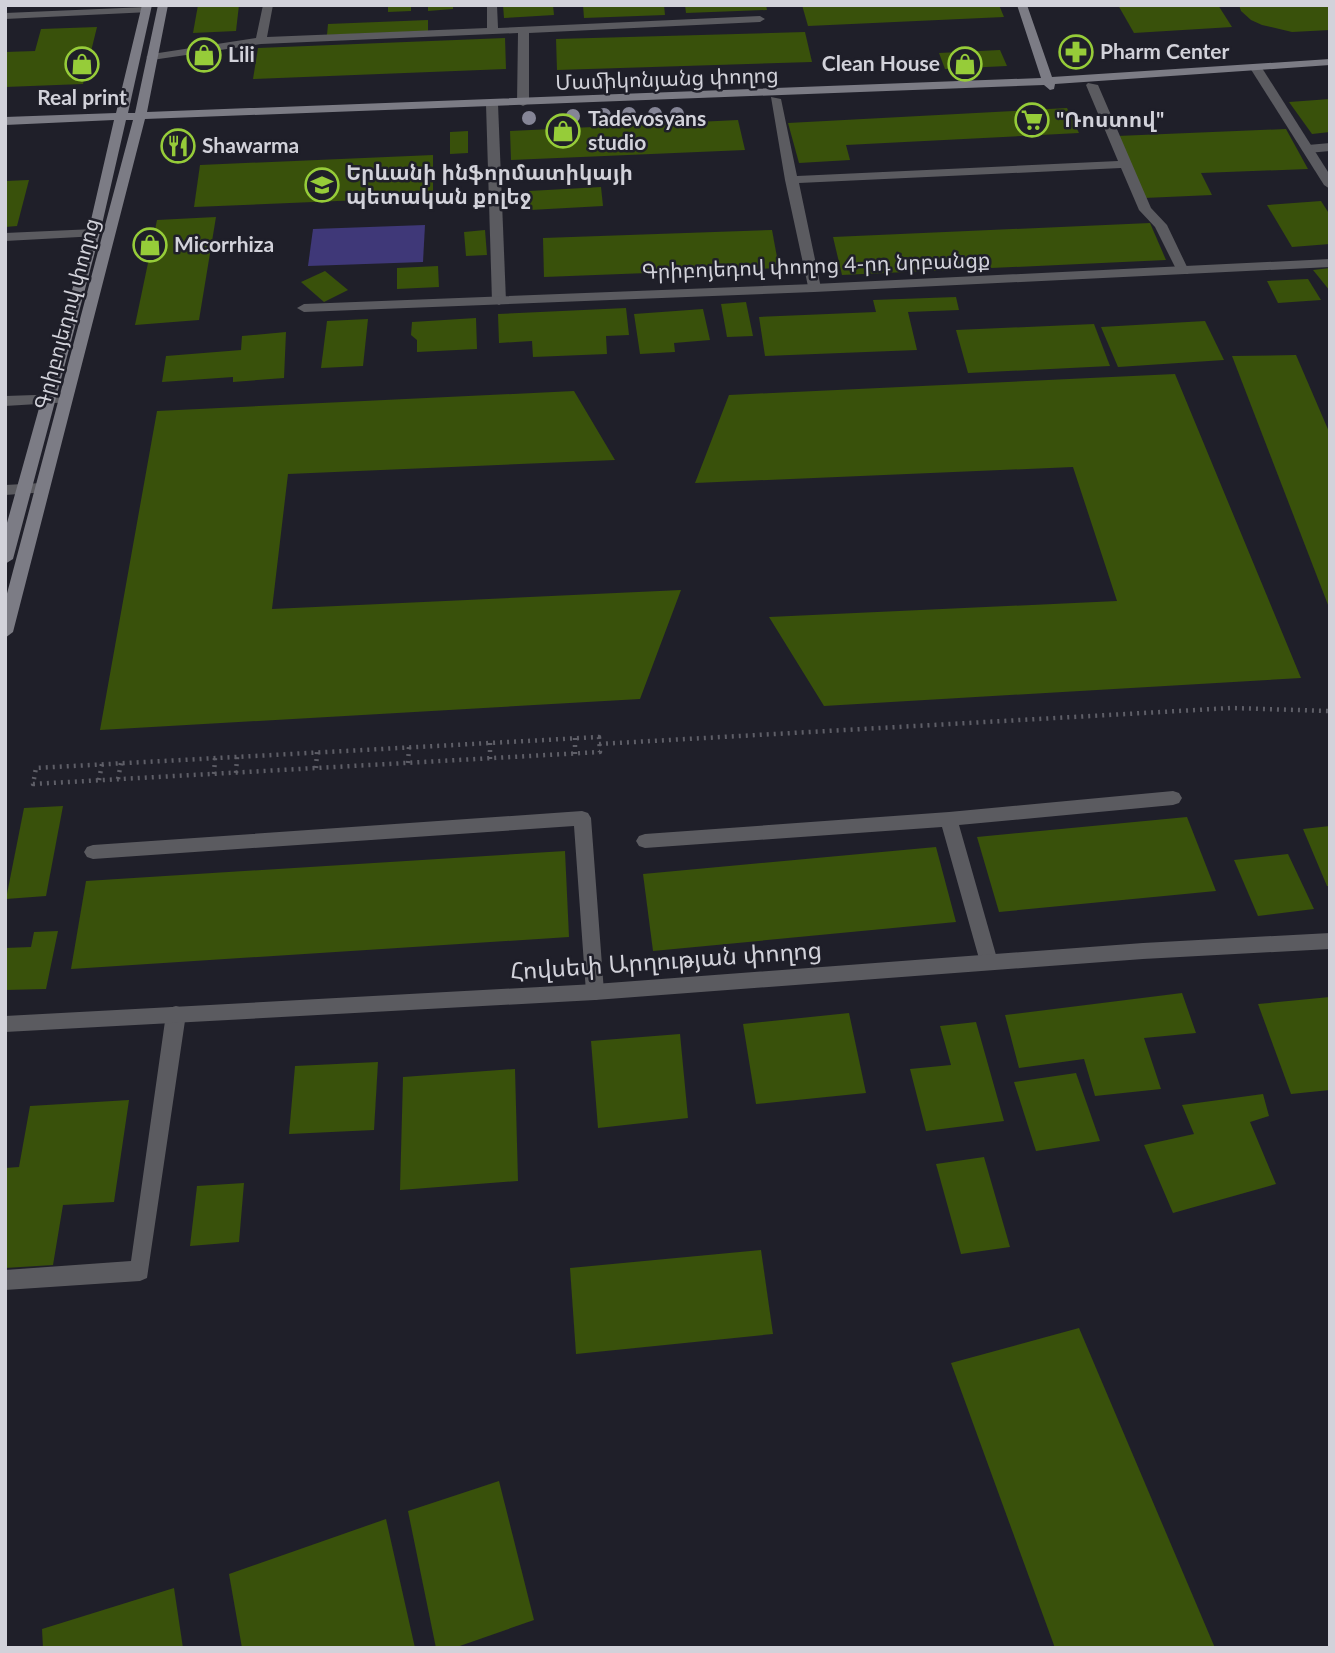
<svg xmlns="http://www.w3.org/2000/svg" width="1335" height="1653" font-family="Lato,'Noto Sans Armenian',sans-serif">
<rect width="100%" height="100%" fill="#1f1f29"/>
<!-- green -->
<polygon fill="#3f3878" points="425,225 423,262 308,266 313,229"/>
<!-- building -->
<g fill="#39510b">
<polygon points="198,5 239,5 236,31 193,33"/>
<polygon points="388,5 411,5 411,11 388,12"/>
<polygon points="428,5 453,5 453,9 428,11"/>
<polygon points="503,5 553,5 554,15 504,18"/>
<polygon points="583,5 664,5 665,15 584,18"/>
<polygon points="685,5 766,5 767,10 686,13"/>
<polygon points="802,5 999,5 1004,17 808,26"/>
<polygon points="1118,5 1218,5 1232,27 1134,33"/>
<polygon points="1239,5 1330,5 1330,30 1292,32 1262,25 1251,20 1241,11"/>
<polygon points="428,20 428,31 327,35 328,24"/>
<polygon points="97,27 83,84 5,87 5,52 35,51 41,29"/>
<polygon points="805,32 812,62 557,70 556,39"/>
<polygon points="505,38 506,69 253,79 258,48"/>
<polygon points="1000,50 1007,66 945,69 939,53"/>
<polygon points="1330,99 1330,132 1312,134 1289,102"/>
<polygon points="1067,108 1079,133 846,145 850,160 799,163 788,123"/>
<polygon points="738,120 745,150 511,160 510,131"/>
<polygon points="1286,129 1308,169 1201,173 1212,195 1144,198 1117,136"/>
<polygon points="468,131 468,153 450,154 450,132"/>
<polygon points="186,142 185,150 170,151 171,143"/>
<polygon points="433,155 433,197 194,207 200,165"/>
<polygon points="29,180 17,226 5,227 5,181"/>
<polygon points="601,187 603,206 530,210 529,191"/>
<polygon points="1321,201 1330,215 1330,244 1292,247 1267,205"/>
<polygon points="216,217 199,320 135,325 157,220"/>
<polygon points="1150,223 1166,260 842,275 833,237"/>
<polygon points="485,230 487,255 466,256 464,232"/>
<polygon points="772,230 779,268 544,277 543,238"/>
<polygon points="438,266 439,287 397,289 397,268"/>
<polygon points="1330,268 1330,291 1313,270"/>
<polygon points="325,271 348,290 324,302 301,282"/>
<polygon points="1308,279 1321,300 1278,303 1267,281"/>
<polygon points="956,297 959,310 908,312 917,350 765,356 759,317 876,312 873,300"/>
<polygon points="746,302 753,336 727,337 721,304"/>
<polygon points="626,308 629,335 606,336 607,354 533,357 532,341 499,343 498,314"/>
<polygon points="703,309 710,340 674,343 675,352 640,354 634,314"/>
<polygon points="476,318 477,349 417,352 417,340 411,335 412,322"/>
<polygon points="368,319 363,366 321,368 327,321"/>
<polygon points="1205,321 1224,360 1118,367 1101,327"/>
<polygon points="1094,324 1110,366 968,373 956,330"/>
<polygon points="286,332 284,378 233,382 233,377 162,382 166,356 241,350 242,336"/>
<polygon points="1296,355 1330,434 1330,610 1232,356"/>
<polygon points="1175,374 1301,678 824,706 769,617 1117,601 1073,467 695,483 729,395"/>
<polygon points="574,391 615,460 288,474 272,609 681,590 640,699 100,730 157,411"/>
<polygon points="63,806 46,896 6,899 24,808"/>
<polygon points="1187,817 1216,891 999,912 977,837"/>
<polygon points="1330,826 1330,886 1327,886 1303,829"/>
<polygon points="936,847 956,922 653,951 643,874"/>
<polygon points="565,851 569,937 71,969 86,881"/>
<polygon points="1288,854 1314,909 1258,916 1234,860"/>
<polygon points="58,931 46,989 5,990 5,948 31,947 34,932"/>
<polygon points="1182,993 1196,1033 1144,1038 1161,1089 1095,1096 1084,1059 1019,1068 1005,1015"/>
<polygon points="1330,997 1330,1090 1291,1094 1258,1004"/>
<polygon points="849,1013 866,1093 756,1104 743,1024"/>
<polygon points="976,1022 1004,1121 926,1131 910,1069 951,1065 940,1026"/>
<polygon points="680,1034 688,1118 598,1128 591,1041"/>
<polygon points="378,1062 374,1130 289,1134 295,1066"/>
<polygon points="515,1069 518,1181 400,1190 403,1077"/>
<polygon points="1076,1073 1100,1141 1036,1151 1014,1082"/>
<polygon points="1263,1094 1269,1116 1250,1122 1276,1184 1173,1213 1144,1145 1194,1134 1182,1105"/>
<polygon points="129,1100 114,1202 63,1205 53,1265 5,1268 5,1168 19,1167 30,1106"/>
<polygon points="984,1157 1010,1247 961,1254 936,1164"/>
<polygon points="244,1183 239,1242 190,1246 197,1186"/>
<polygon points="761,1250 773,1334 576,1354 570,1268"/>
<polygon points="1079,1328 1215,1648 1055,1648 951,1363"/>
<polygon points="499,1481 534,1620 454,1648 436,1648 408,1511"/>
<polygon points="386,1519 415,1648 242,1648 229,1574"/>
<polygon points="174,1588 183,1648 43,1648 42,1629"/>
</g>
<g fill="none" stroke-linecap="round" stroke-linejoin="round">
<!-- path -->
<g stroke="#5e5e67" stroke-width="4.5" stroke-dasharray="2 5" stroke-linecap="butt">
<polygon points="599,737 600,752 33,784 36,768"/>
<polyline points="575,738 575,754"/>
<polyline points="490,743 490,759"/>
<polyline points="599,744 1231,708 1330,711"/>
<polyline points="408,763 409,747"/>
<polyline points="316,768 317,752"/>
<polyline points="236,773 237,757"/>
<polyline points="214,774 215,758"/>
<polyline points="118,779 121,763"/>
<polyline points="99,780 102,764"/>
</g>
<!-- lane -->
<g fill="#5b5b60" fill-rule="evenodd">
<polygon points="263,5 273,5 267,37 487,28 487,5 497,5 498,28 760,16 765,19 760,22 529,33 529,103 523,106 517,103 518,33 261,44 152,60 146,57 152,54 256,38"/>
<polygon points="146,7 150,8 150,12 5,19 5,13"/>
<polygon points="1088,83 1098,85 1151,208 1167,225 1189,271 1188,274 1178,274 1177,271 1155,227 1139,210 1121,168 799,183 821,288 819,291 809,291 785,180 771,97 781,99 797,176 1118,161 1086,85"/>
<polygon points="492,101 498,104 506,301 499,305 492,301 486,104"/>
<polygon points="1330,143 1330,151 1308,153 1302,149 1308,145"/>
<polygon points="94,229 100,233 98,236 5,241 5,233"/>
<polygon points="66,394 71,396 71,402 5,406 5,396"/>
<polygon points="42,483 47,484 49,488 47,492 5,495 5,485"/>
<polygon points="1173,791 1179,793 1182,798 1179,803 1173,805 959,825 998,962 996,968 989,970 982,968 980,962 942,827 645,848 639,846 636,841 639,836 645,834 949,812"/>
<polygon points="582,811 588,813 591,818 604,992 602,998 595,1000 588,998 586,992 574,826 93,859 87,857 84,852 87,847 93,845"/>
<polygon points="176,1006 183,1008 186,1014 147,1278 140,1281 5,1290 5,1270 131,1261 166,1014 169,1008"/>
</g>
<!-- street -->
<g fill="#5b5b60" fill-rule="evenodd">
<polygon points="1256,65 1262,68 1330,175 1330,189 1324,185 1250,68"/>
<polygon points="1330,259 1330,267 814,292 304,312 297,308 304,304 814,284"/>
<polygon points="1330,933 1330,949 1143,959 595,1000 5,1032 5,1016 595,984 1143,943"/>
</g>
<!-- secondary -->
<polygon fill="#7c7c85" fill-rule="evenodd" points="142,5 152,5 128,113 135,113 158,5 168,5 147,112 1041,78 1017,5 1027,5 1052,77 1330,59 1330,65 1055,84 1054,89 1050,90 1044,85 145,119 13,632 5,638 5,601 133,120 126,120 100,233 13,559 5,564 5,530 88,233 114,120 5,125 5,117 116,113"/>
</g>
<!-- trees -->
<g fill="#858596">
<circle cx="629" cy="114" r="7"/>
<circle cx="655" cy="114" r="7"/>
<circle cx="677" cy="114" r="7"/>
<circle cx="604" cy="115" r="7"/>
<circle cx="573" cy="116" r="7"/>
<circle cx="529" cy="118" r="7"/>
</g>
<!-- icons -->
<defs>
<symbol id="pharmacy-ring" viewBox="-11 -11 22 22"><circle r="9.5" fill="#1f1f29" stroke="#96cc39" stroke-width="1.5"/><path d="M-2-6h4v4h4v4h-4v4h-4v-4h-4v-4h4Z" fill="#96cc39"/></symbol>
<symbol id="shop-ring" viewBox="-11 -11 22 22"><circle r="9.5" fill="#1f1f29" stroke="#96cc39" stroke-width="1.5"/><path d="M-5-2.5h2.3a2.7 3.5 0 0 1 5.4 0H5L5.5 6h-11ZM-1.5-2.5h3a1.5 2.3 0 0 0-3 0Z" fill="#96cc39"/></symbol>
<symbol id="supermarket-ring" viewBox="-11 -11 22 22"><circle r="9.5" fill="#1f1f29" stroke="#96cc39" stroke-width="1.5"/><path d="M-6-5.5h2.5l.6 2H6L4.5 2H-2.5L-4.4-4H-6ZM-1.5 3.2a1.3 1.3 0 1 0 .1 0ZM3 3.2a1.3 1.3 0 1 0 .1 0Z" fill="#96cc39"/></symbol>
<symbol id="restaurant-ring" viewBox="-11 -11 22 22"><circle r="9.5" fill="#1f1f29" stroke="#96cc39" stroke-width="1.5"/><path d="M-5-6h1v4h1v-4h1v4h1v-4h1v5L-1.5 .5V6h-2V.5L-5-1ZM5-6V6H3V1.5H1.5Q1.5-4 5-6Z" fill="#96cc39"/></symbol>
<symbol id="university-ring" viewBox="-11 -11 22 22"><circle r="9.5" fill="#1f1f29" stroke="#96cc39" stroke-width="1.5"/><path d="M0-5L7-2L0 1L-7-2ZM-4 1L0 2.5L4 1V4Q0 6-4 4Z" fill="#96cc39"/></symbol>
</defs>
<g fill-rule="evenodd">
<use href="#pharmacy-ring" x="1057" y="33" width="38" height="38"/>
<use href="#shop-ring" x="185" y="36" width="38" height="38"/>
<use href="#shop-ring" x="63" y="45" width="38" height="38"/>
<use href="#shop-ring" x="946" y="45" width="38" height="38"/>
<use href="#supermarket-ring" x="1013" y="101" width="38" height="38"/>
<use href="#shop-ring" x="544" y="112" width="38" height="38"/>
<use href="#restaurant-ring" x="159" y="127" width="38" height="38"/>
<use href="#university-ring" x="303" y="166" width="38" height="38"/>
<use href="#shop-ring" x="131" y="226" width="38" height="38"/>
</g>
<g text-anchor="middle" stroke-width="5" stroke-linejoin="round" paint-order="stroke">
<!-- far-poi labels -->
<g font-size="21" font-weight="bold" fill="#d2d2da" stroke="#1f1f29" text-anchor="start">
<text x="1100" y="59">Pharm Center</text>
<text x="228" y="62">Lili</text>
<text x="940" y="71" text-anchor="end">Clean House</text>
<text x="82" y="105" text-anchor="middle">Real print</text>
<text x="588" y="126">Tadevosyans<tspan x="588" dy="24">studio</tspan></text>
<text x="1056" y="127">"Ռոստով"</text>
<text x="202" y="153">Shawarma</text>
<text x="346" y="180">Երևանի ինֆորմատիկայի<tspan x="346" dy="24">պետական քոլեջ</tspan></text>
<text x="174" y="252">Micorrhiza</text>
</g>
<!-- far-street labels -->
<g font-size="21" fill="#d2d2da" stroke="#1f1f29">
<text transform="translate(667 79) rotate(-2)" y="7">Մամիկոնյանց փողոց</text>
<text transform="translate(816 266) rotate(-2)" y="7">Գրիբոյեդով փողոց 4-րդ նրբանցք</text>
<text transform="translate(67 314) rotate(-75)" y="7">Գրիբոյեդով փողոց</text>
</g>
<!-- street labels -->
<g font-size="24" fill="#d2d2da" stroke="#1f1f29">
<text transform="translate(666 961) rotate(-4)" y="8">Հովսեփ Արղության փողոց</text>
</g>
</g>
<!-- border -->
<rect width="1335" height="1653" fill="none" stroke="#d2d2da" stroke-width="14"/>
</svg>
